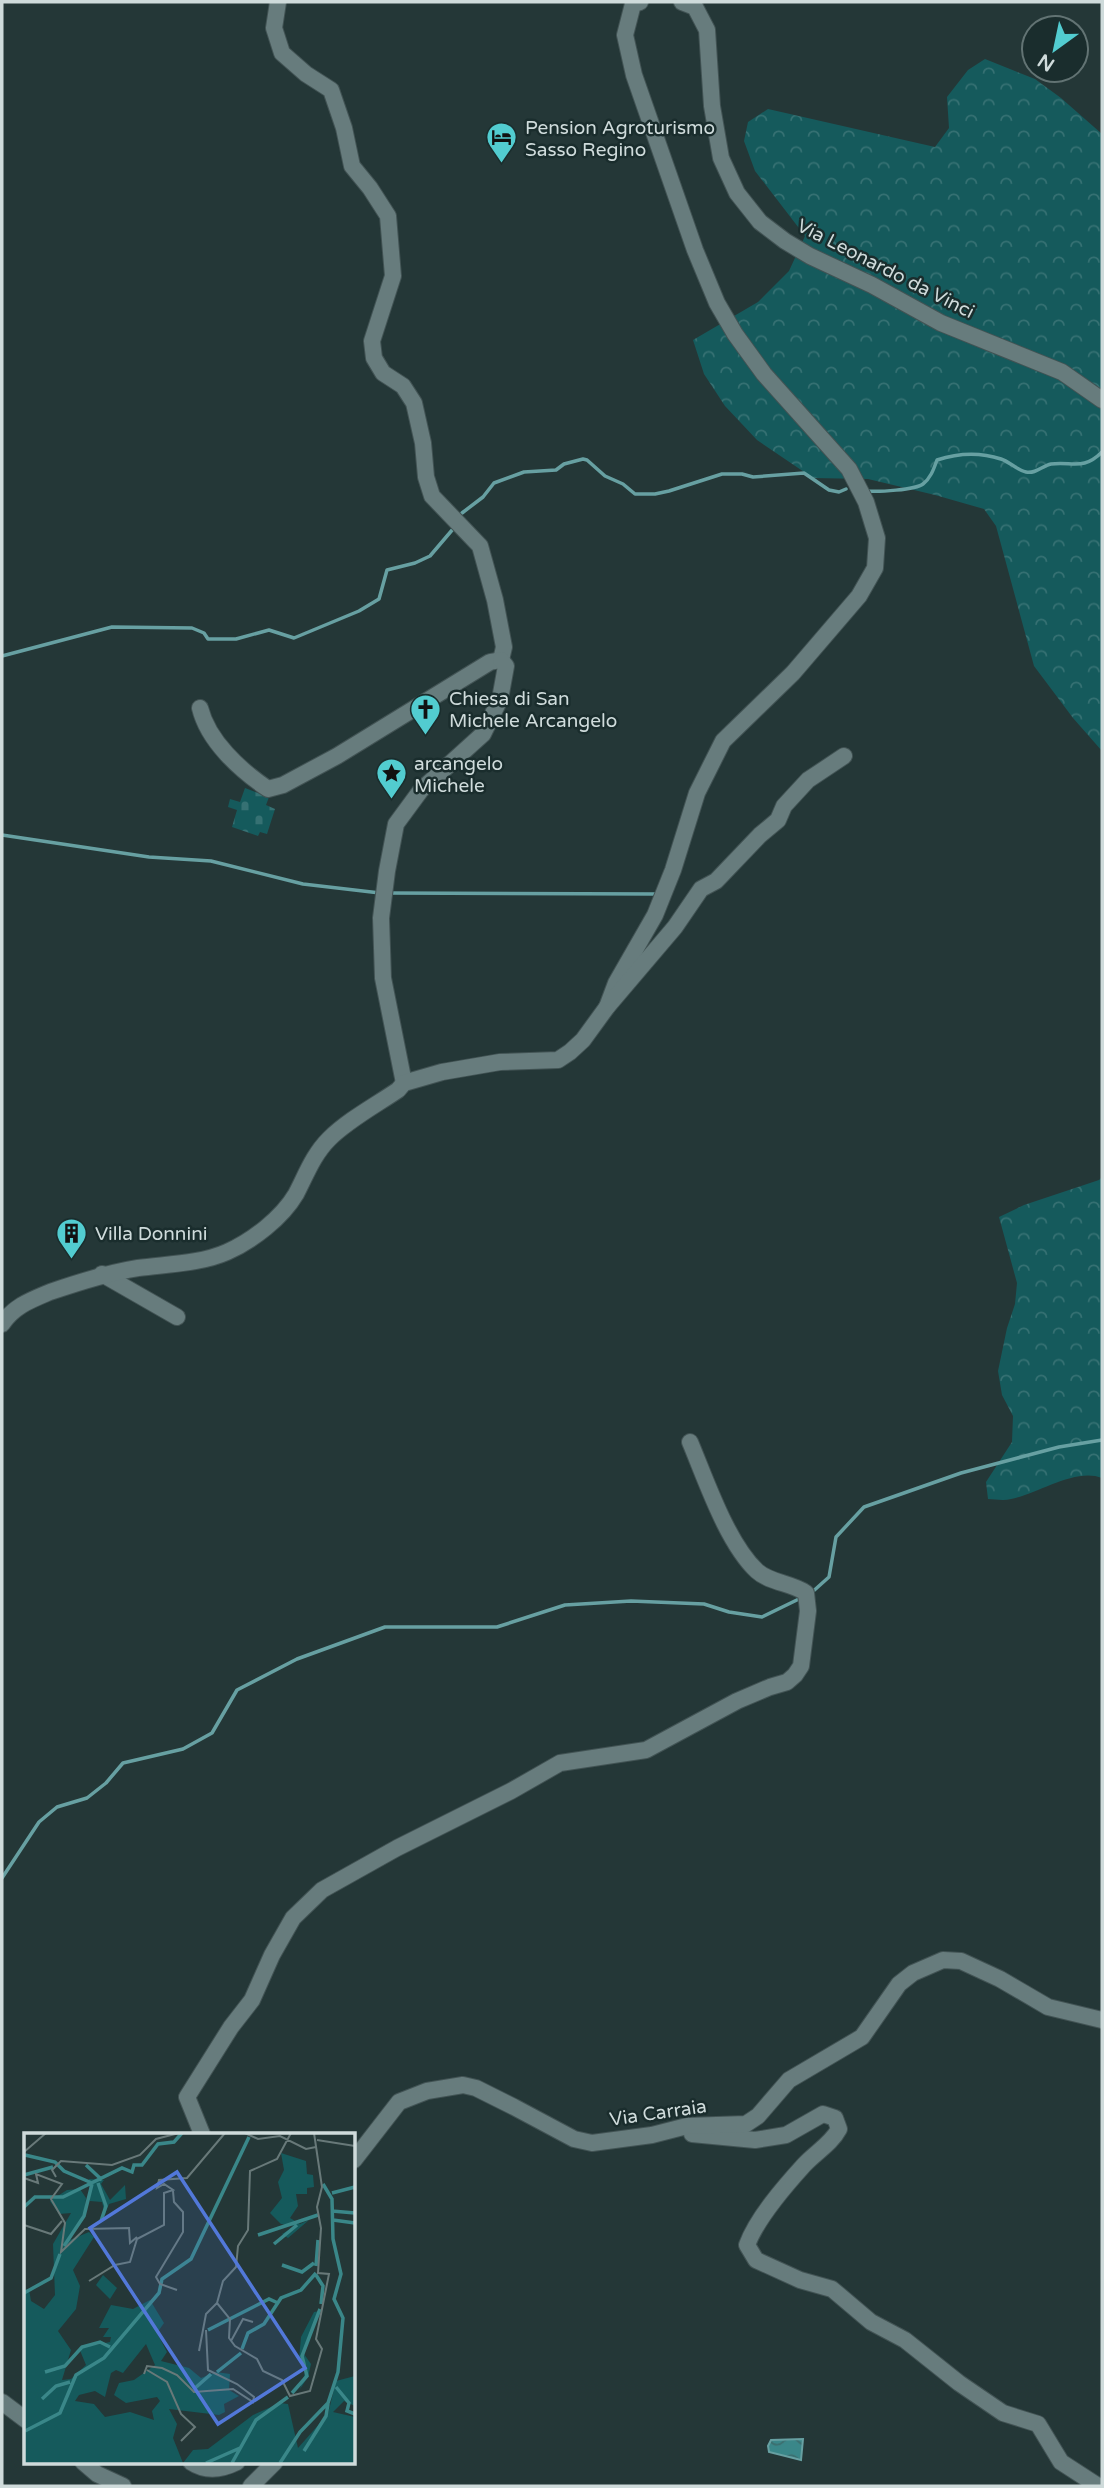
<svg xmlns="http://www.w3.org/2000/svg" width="1104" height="2488" font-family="'Varela Round',sans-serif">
<defs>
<pattern id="forest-crowns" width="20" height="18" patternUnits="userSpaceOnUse" patternTransform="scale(1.75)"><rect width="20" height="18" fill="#155a5c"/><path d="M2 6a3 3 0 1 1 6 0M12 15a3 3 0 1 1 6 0" fill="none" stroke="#367173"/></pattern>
<pattern id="cemetery-stones" width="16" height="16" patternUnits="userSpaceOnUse" patternTransform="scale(1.75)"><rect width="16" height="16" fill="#155a5c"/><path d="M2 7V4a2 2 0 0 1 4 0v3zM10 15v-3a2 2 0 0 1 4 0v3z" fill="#367173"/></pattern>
<pattern id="water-waves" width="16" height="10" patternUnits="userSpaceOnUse" patternTransform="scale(1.75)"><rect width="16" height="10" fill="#3a8789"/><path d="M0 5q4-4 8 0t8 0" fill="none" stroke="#3b6f70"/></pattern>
</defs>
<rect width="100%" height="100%" fill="#243737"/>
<!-- forest -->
<g fill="url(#forest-crowns)">
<polygon points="985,59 1035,79 1061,98 1102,134 1102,751 1073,718 1034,666 996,526 984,509 935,495 868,479 813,478 757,440 725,406 704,374 693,340 758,302 789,271 805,236 755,171 744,141 748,122 768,109 935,147 949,128 947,97 968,70"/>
<path d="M 1102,1177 L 1102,1478 C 1076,1467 1037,1494 1011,1499 C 1003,1501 995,1499 988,1499 L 986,1482 L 1012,1442 L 1013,1416 L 1002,1395 L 998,1371 L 1007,1328 L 1015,1304 L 1017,1283 L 999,1217 L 1024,1205 L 1099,1180 Z"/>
</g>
<!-- cemetery -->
<polygon fill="url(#cemetery-stones)" points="245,788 269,797 266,805 275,809 267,834 260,832 258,836 232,827 237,810 228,807 230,799 240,802"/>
<!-- water -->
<polygon fill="url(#water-waves)" stroke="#67a0a2" stroke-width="2" points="803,2439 801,2460 769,2452 768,2446 771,2440"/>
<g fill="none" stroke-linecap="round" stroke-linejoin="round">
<!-- stream -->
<g stroke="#67a0a2" stroke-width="3.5">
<path d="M 867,491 C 878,492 915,490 923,484 C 931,478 934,468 937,460 C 958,453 980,452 1001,459 C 1010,462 1017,470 1026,472 C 1036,474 1042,466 1051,464 C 1072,461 1083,471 1102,452"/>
<polyline points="462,513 483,497 494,483 524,472 556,470 564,464 583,459 587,460 605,476 623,484 635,494 655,494 669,491 722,474 742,474 753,477 804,473 829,490 839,492 846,489"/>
<polyline points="2,656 112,627 192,628 204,633 208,639 236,639 269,630 294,638 359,611 379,599 387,570 415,563 430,556 453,529"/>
<polyline points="2,835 149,857 211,861 303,884 380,893"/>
<polyline points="387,893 655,894"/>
<polyline points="810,1594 829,1577 836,1537 864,1507 961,1473 1059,1447 1102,1440"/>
<polyline points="2,1878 39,1822 57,1807 87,1798 106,1783 123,1763 183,1749 212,1733 237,1690 297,1659 385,1627 497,1627 565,1605 631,1601 704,1604 729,1612 762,1617 803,1597"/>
</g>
<defs>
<g id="minor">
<polyline points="278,2 274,28 282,53 306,74 331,90 344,128 352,166 370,188 388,216 393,276 372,341 374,358 383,373 403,386 414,403 423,443 426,477 432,496 480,546 495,600 504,647 501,660"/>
<polyline points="682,2 695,7 707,30 712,106 721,158 737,193 760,222 785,241 810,256 872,285 941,323 1062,372 1102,400"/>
<path d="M 200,708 C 208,741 240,770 268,789 L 283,785 L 337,756 L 490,662 L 501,660"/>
<polyline points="607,1007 616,983 655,915 673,870 697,793 723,741 793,673 859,596 875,568 877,538 866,502 849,469 764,374 735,334 717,303 695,250 634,75 625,35 633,4 640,2"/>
<polyline points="404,1083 383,978 381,918 387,871 396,824 421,790 483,734 500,699 506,666 501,660"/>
<polyline points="102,1274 177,1317"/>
<path d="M 2,1324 C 14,1306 31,1300 50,1292 C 79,1282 107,1273 138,1268 C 167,1264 200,1264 227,1252 C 252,1241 282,1218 296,1194 C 306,1175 313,1155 329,1139 C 348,1120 376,1105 398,1090 L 404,1083 L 442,1072 L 500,1062 L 558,1060 L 570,1052 L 583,1040 L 607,1007 L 675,927 L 701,889 L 716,881 L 760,835 L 778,820 L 784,806 L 808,780 L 844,756"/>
<path d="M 202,2134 L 187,2097 L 231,2027 L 252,2000 L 272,1955 L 293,1918 L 322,1890 L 397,1848 L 511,1791 L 560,1763 L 646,1750 L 737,1701 L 770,1687 L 787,1682 L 795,1675 L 801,1666 L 808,1611 L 806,1593 C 792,1583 770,1583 757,1571 C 727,1543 706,1480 690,1442"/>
<path d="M 692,2134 L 755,2140 L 786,2135 L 823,2114 L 835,2118 L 839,2129 C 831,2144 816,2152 804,2165 C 784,2187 757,2218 747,2245 L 756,2260 L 800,2280 L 832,2289 L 871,2322 L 905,2340 L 959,2383 L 1003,2413 L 1038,2424 L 1061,2462 L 1098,2486"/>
<polyline points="354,2160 399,2102 427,2091 463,2085 476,2088 514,2107 574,2139 592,2143 652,2135 687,2126 746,2124 758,2116 789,2080 862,2037 899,1984 913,1973 943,1960 961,1961 1000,1979 1048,2007 1102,2020"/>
<polyline points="2,2402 26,2420"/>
<polyline points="83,2462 97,2474 123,2486"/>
<path d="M 191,2462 C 206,2472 221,2470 237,2462"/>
<polyline points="251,2486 275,2462"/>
</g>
</defs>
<!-- minor casing -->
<use href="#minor" stroke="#425354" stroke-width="18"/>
<!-- minor -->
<use href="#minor" stroke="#677c7d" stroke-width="16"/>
</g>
<!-- icons -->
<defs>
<symbol id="hotel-pin" viewBox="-11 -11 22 30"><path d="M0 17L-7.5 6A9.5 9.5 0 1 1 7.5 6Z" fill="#52ccd0" stroke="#1a2d2d"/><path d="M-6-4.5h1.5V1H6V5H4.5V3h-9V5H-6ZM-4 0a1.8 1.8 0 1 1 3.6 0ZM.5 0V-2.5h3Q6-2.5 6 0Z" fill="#111"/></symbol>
<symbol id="church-pin" viewBox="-11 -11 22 30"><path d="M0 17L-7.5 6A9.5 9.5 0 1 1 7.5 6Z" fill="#52ccd0" stroke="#1a2d2d"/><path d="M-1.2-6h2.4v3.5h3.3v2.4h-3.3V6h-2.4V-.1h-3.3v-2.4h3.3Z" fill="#111"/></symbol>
<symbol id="sight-pin" viewBox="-11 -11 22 30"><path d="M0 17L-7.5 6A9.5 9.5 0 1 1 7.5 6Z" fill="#52ccd0" stroke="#1a2d2d"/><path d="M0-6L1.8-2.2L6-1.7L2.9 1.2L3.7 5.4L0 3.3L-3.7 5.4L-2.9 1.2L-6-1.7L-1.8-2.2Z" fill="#111"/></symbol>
<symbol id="building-pin" viewBox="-11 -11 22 30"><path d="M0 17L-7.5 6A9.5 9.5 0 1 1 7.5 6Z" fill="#52ccd0" stroke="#1a2d2d"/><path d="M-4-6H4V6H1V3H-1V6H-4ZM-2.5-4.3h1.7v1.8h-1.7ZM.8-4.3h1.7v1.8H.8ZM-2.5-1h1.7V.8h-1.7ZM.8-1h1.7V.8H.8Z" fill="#111"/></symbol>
</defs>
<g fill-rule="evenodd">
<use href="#hotel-pin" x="484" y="120" width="35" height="47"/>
<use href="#church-pin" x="408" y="692" width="35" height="47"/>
<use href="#sight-pin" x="374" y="756" width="35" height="47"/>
<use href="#building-pin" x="54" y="1216" width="35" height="47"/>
</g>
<g text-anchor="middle" stroke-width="5" stroke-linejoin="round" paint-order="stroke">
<!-- poi labels -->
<g font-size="19" fill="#cfdbdb" stroke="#1a2d2d" text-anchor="start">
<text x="525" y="134">Pension Agroturismo<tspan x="525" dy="22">Sasso Regino</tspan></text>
<text x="449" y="705">Chiesa di San<tspan x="449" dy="22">Michele Arcangelo</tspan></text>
<text x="414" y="770">arcangelo<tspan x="414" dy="22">Michele</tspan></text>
<text x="95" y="1240">Villa Donnini</text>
</g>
<!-- street labels -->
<g font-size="19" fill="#cfdbdb" stroke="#1a2d2d">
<text transform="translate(886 268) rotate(27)" y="7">Via Leonardo da Vinci</text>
<text transform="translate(658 2112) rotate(-8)" y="7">Via Carraia</text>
</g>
</g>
<!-- overview -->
<g transform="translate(24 2133)">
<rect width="331" height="331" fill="#243737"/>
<path d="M 257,20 L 282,28 L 283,41 L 289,42 L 290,54 L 283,55 L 283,61 L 272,61 L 274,73 L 266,85 L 276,91 L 285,87 L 264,105 L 258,101 L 271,93 L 257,91 L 246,80 L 258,65 L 254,49 L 260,37 ZM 65,46 L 80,47 L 77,51 L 86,67 L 101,52 L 102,66 L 85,71 L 81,81 L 78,69 L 66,68 ZM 56,56 L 62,65 L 61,77 L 46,107 L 65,99 L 70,104 L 49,137 L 56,153 L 52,176 L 34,198 L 47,217 L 38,247 L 47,246 L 62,232 L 55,215 L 86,209 L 87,204 L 79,204 L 85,195 L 75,195 L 87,172 L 109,176 L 126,167 L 140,190 L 133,200 L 143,219 L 137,228 L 165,235 L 177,245 L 192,239 L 206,241 L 205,257 L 215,263 L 200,271 L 201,279 L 195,282 L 145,276 L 153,291 L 149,305 L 159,330 L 169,317 L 184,316 L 229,282 L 256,270 L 264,271 L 274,315 L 304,281 L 312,248 L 331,243 L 331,273 L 320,268 L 309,279 L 331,284 L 331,330 L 0,330 L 0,157 L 5,156 L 7,168 L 20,176 L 31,162 L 29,111 L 47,80 L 35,81 L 26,68 L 43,57 ZM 122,211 L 131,232 L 110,247 L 95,250 L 90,262 L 102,270 L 133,264 L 136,268 L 128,278 L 130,287 L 106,279 L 81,284 L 70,271 L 51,268 L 55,262 L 71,258 L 81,264 L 87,240 L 92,237 L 99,240 ZM 79,142 L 93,155 L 86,166 L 72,152 ZM 296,178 L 280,221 L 287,231 L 284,244 L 276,256 L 283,233 L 275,226 L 277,204 L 290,179 Z" fill="#155a5c" fill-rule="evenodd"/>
<path fill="none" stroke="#3a8789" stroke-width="3.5" d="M 1,22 L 31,29 L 40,38 L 68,50M 62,32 L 78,47M 0,42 L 29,34M 74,50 L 82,73 L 77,88M 308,60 L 331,54M 0,74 L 11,64 L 39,64 L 98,35 L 108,39 L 110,32 L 118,32 L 134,11 L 150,9 L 158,0M 308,78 L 331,80M 309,87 L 331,90M 234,102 L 294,82M 250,111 L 273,92M 40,113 L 60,83 L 68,51M 258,132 L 278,139 L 290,130M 292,133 L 294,107M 292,142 L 299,153 L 297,171M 0,160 L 27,145 L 36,121M 184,197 L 245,166 L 254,170M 218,216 L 224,200 L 240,191 L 257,165 L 277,157 L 292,140M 21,239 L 41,233 L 58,214 L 76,209 L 86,214M 193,239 L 217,220M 312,254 L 325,270 L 323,278 L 331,281M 170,256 L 187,241M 268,260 L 283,243 L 278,223 L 296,176M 18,266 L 32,253 L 46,249M 1,298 L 36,280 L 52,242 L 80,225 L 135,160 L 138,146 L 167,126 L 225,4M 280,318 L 302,283 L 304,271M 182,330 L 216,315M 208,330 L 232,287 L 264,264M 256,330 L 276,299 L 304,270 L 314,239 L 319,185 L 310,166 L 317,141 L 309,106 L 308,66 L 299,51"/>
<path fill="none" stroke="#687979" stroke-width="2" d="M 221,0 L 234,6 L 256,3 L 282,16 L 292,14M 293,7 L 331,13M 0,19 L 22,0M 32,44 L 28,37 L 37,28 L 88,32 L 116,22 L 132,6 L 155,0M 0,45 L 14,50 L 12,41 L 38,51 L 27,66 L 41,90 L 37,119 L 61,96 L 105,95 L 106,110 L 113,104M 149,58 L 150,69 L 159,79 L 159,99 L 132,144 L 136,151 L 153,157M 0,92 L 27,101 L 38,88M 65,148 L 91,132 L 106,129 L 113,106 L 140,92 L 140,60 L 149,57 L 140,51 L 133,55 L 135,47 L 163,45 L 201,0M 193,170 L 206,186 L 205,205 L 211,213 L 233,226 L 239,238 L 258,247 L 266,263 L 286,258 L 298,216 L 292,206 L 305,141 L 294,140 L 297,95 L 293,74 L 298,54 L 290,0M 207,208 L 219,186 L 229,189M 175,218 L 182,181 L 193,170 L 199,148 L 212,134 L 214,113 L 224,97 L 226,38 L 253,26 L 267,0M 123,237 L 143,249 L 157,281 L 171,294 L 157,308M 120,241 L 123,233 L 138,235 L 153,242 L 170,259 L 209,256 L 229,269 L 230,264 L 213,251 L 184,237 L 182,197"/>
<path fill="#5278d9" fill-opacity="0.15" stroke="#5278d9" stroke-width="3.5" d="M 153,39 L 281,235 L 194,291 L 66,95 Z"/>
<rect width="331" height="331" fill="none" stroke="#cfdbdb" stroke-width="3.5"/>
</g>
<!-- border -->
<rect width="1104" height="2488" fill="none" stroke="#cfdbdb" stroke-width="7"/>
<!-- north arrow -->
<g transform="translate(1055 49) rotate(213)"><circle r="33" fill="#1a2d2d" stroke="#627373" stroke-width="2"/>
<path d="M0-5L12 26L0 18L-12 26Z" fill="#52ccd0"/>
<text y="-10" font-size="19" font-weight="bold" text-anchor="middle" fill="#cfdbdb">N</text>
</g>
</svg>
